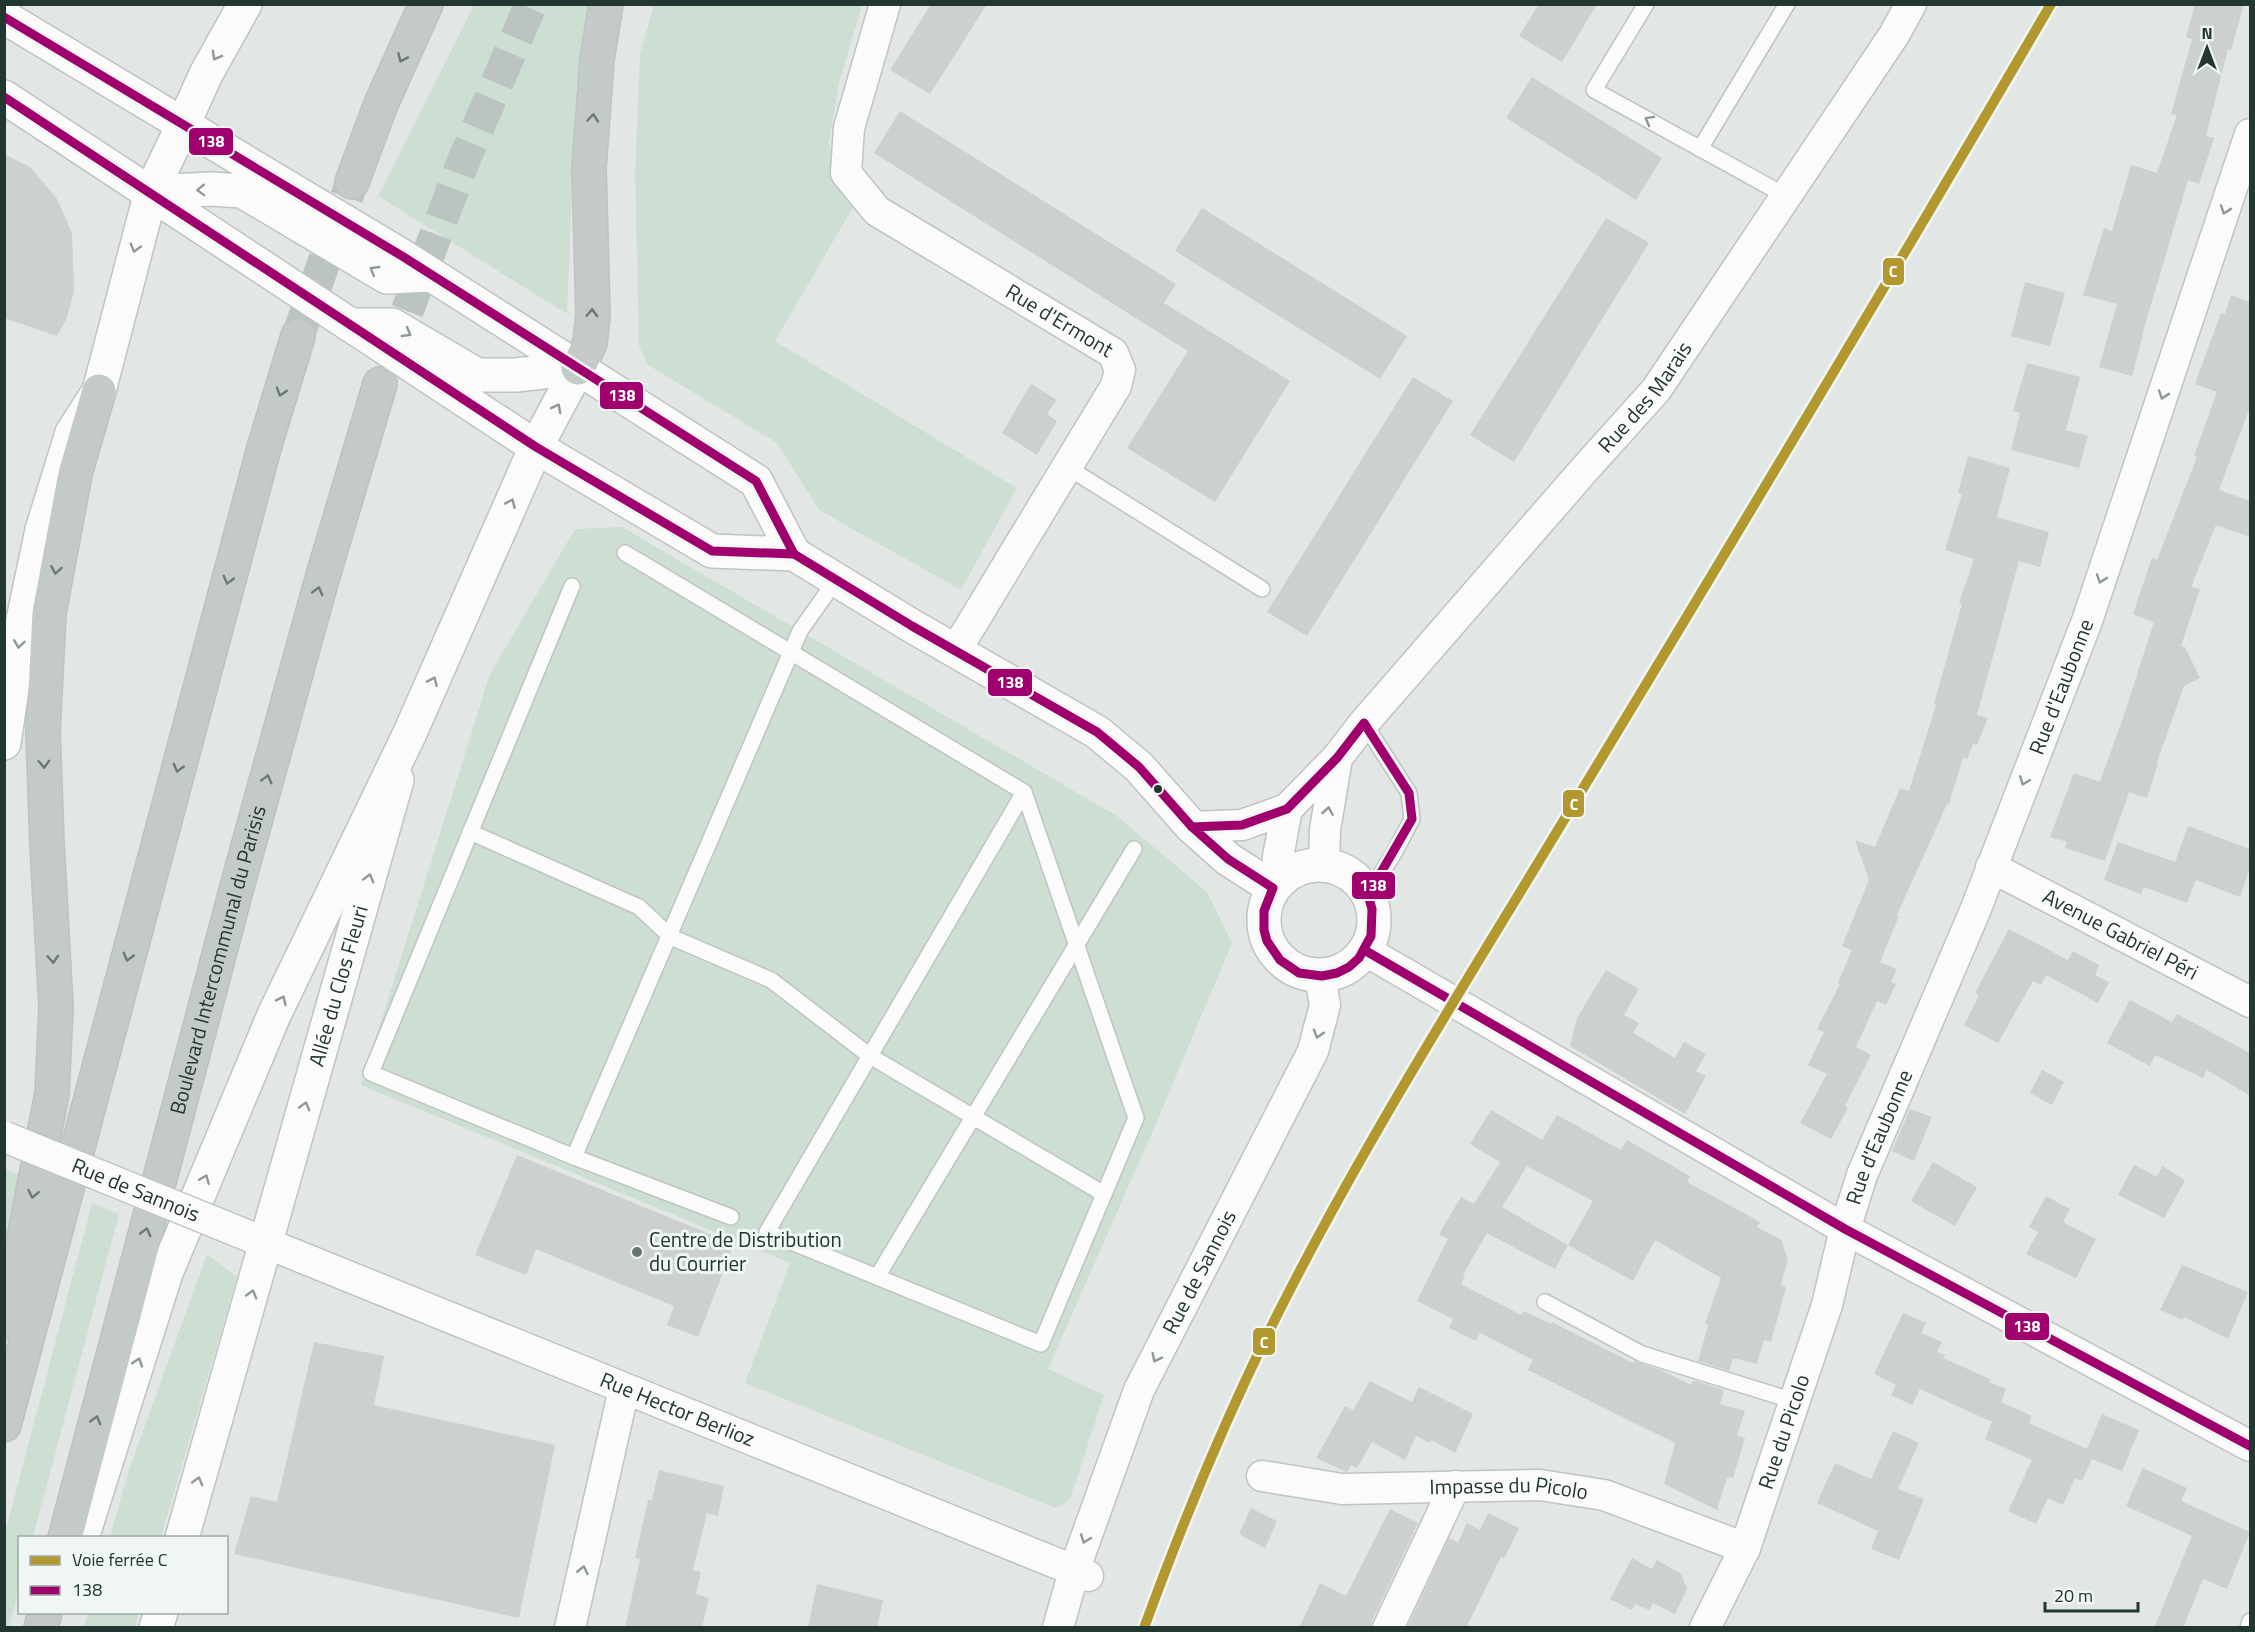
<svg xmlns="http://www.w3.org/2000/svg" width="2255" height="1632" font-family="'Titillium Web',sans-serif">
<rect width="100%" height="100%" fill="#e2e7e5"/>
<!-- green -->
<g fill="#ccdfd2">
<polygon points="474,5 597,5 576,89 567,314 378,196"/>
<polygon points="654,5 862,5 839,83 829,142 838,183 853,207 775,341 1017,488 961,590 819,510 777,443 648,365 639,346 635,172 640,54"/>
<polygon points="622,527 1117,816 1207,892 1232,943 1155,1126 1048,1369 1104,1395 1070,1499 1056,1508 745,1383 790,1263 361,1085 490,674 575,529"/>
<polygon points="5,1169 27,1178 5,1261"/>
<polygon points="92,1203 119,1214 33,1537 20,1538 19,1589 9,1627 5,1627 5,1533"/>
<polygon points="207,1254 237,1277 161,1537 110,1537 129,1470"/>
<polygon points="88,1613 88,1612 139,1613 135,1627 84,1627"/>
</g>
<!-- building -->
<g fill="#ccd0cf">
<polygon points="931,4 987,4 930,94 890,70"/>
<polygon points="1539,4 1597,4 1562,62 1519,36"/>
<polygon points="2195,4 2244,4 2231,50 2228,49 2206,136 2214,138 2199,184 2188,180 2142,335 2143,335 2132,376 2099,367 2117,304 2083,295 2104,228 2112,231 2131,165 2157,173 2177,115 2171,114 2192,39 2186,37"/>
<polygon points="1532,77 1662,158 1636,200 1506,118"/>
<polygon points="900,111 1176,284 1164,303 1290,381 1215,502 1127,448 1188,351 874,153"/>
<polygon points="4,154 30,167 57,199 72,233 74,292 66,320 57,336 4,318"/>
<polygon points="1202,208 1407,336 1380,379 1175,251"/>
<polygon points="1606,218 1649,243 1514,462 1470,435"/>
<polygon points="2025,282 2065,293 2050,346 2011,336"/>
<polygon points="2231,295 2250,302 2250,407 2219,490 2250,501 2250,537 2216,525 2191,587 2200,589 2181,646 2185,647 2200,678 2184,686 2157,762 2158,763 2147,798 2129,792 2105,861 2065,848 2067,842 2050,837 2074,773 2100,782 2124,715 2154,622 2133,614 2152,558 2157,560 2197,457 2194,456 2217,392 2195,384 2221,313 2225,314"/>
<polygon points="2027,363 2080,377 2066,430 2088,436 2079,468 2011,450 2020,413 2013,411"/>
<polygon points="1413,377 1453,401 1307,636 1267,612"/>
<polygon points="1031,384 1057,400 1047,414 1057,421 1037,455 1002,433"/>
<polygon points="1968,456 2010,468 1997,517 2049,532 2040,567 2019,561 1977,715 1988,718 1977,745 1973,744 1967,759 1963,758 1949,804 1947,804 1897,915 1899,916 1880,962 1897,969 1891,982 1896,984 1886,1005 1877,1001 1856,1047 1871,1055 1845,1106 1848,1108 1831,1139 1800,1123 1827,1074 1808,1065 1824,1032 1817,1029 1840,984 1838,983 1852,950 1842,946 1869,880 1855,840 1875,847 1900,788 1909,791 1936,705 1934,704 1962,604 1959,603 1974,559 1945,550 1962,494 1958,493"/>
<polygon points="2188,826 2250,849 2250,868 2240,897 2196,880 2187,903 2144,887 2141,894 2104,880 2118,842 2175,862"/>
<polygon points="2009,929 2068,960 2073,951 2099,965 2095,975 2109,982 2098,1003 2046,975 2041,985 2033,981 1998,1043 1964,1025 1979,995 1975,993"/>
<polygon points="1606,970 1639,989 1624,1015 1639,1023 1633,1033 1675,1058 1684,1042 1706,1054 1696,1071 1706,1076 1685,1114 1570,1046 1577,1018"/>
<polygon points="2130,1000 2172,1022 2177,1014 2250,1053 2250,1096 2207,1070 2203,1078 2155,1055 2150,1066 2107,1043"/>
<polygon points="2042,1070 2064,1082 2052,1105 2030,1093"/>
<polygon points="1910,1109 1932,1117 1914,1161 1892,1151"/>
<polygon points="1491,1110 1542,1140 1557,1115 1621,1150 1627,1140 1690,1176 1687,1182 1760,1222 1757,1227 1781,1240 1788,1259 1781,1285 1786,1287 1771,1342 1764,1340 1757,1364 1733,1358 1729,1371 1698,1361 1708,1325 1705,1324 1721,1278 1655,1240 1633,1281 1568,1245 1593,1201 1527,1166 1502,1207 1568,1245 1555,1269 1487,1233 1463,1275 1465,1276 1461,1284 1521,1315 1524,1311 1551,1324 1552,1322 1633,1363 1634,1361 1663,1371 1691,1385 1693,1380 1724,1390 1720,1404 1745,1411 1737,1435 1745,1438 1733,1478 1727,1477 1717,1510 1664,1484 1675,1443 1528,1370 1533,1360 1480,1333 1476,1341 1449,1328 1453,1319 1417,1301 1448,1239 1439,1234 1461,1197 1474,1204 1500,1162 1470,1144"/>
<polygon points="517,1155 734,1244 698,1337 667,1325 674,1306 536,1249 526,1275 475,1255"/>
<polygon points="1933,1162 1977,1187 1955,1226 1911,1201"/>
<polygon points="2134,1165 2157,1177 2162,1166 2185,1180 2164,1218 2118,1195"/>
<polygon points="2046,1196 2070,1209 2063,1222 2096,1239 2076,1278 2026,1254 2038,1232 2029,1227"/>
<polygon points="2182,1265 2248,1292 2228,1339 2184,1317 2183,1320 2160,1310"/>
<polygon points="1903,1313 1926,1323 1921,1333 1942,1342 1937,1352 1945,1355 1943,1358 1990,1379 1989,1382 2006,1389 2001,1402 2032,1416 2029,1423 2087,1449 2102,1414 2139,1430 2122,1471 2092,1459 2082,1481 2075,1478 2063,1505 2048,1498 2036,1524 2008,1511 2032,1460 1985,1439 1992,1422 1920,1389 1912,1405 1891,1395 1896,1385 1874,1374"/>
<polygon points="314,1342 384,1356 374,1405 555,1445 519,1618 234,1554 251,1496 277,1502"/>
<polygon points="1370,1381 1412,1402 1419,1387 1473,1414 1455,1453 1431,1440 1430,1443 1416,1436 1405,1460 1372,1442 1357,1468 1351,1465 1347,1472 1316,1458 1345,1406 1353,1410"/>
<polygon points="1893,1431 1919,1443 1898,1489 1924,1499 1899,1560 1871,1549 1878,1531 1817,1503 1835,1463 1871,1479"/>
<polygon points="2143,1468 2187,1488 2181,1501 2250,1532 2227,1589 2203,1579 2183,1628 2154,1628 2192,1536 2126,1506"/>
<polygon points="659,1470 724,1486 718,1516 707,1513 693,1570 701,1572 696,1594 709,1598 702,1628 625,1628 640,1559 635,1558 648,1500 652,1500"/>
<polygon points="1251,1508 1277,1521 1265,1548 1239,1534"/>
<polygon points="1390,1509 1418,1523 1372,1621 1371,1628 1299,1628 1320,1583 1346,1596"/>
<polygon points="1488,1513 1519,1528 1504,1559 1501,1557 1466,1628 1407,1628 1449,1538 1458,1543 1467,1523 1480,1530"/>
<polygon points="1632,1558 1652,1569 1657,1560 1681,1574 1687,1589 1675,1614 1653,1603 1649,1610 1635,1604 1632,1610 1610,1599"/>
<polygon points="817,1584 883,1600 877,1628 808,1628"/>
</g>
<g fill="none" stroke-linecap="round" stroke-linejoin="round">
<!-- trunk-tunnel -->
<g stroke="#bcc4c1" stroke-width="33" stroke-dasharray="33 16" stroke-linecap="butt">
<polyline points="298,336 352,182"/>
<polyline points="390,357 463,162 531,4"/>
</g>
<defs>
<g id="service">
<polyline points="1646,4 1594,90 1786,196"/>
<polyline points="1700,149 1787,4"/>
<polyline points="1067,467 1262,589"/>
<polyline points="625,553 1024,792 1136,1118 1041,1344 767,1232 1024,792"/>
<polyline points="572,586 371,1073 574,1157 731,1217"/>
<polyline points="1364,723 1409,793 1412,819 1394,853 1368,895"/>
<polyline points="470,832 639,907 671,937 771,980 870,1056 1104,1194"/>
<polyline points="574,1157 800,631 836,580"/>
<polyline points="877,1277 1134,849"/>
<polyline points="1545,1302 1642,1354 1794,1401"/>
<polyline points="2248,1628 2250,1621"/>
</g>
<g id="minor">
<path id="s1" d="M 885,4 L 849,128 L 846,173 L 877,211 L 1113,353 L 1120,370 L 1116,386 L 956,650"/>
<path id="s2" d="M 1192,827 L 1242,825 L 1287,809 L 1337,758 L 1364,723 L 1584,470 L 1656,390 L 1894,35 L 1911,4"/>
<polyline points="1324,865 1325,830 1337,758"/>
<path id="s3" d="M 1991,867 L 2250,1002"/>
<polyline points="1276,884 1278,857 1287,809"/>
<polyline points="1366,951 1845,1229 2250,1446"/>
<path id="s4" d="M 224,1226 L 1088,1576"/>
<path id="s5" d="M 1262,1476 L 1342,1489 L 1540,1485 L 1604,1495 L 1745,1548"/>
<polyline points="570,1628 624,1389"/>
<path id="s6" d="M 1058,1628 L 1074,1571 L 1139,1390 L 1313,1051 L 1325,1005 L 1320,976"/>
<polyline points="1388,1628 1455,1486"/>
<path id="s7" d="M 1705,1628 L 1745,1548 L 1827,1305 L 1845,1229 L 1862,1175 L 1975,911 L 2087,621 L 2250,134"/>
</g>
<g id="tertiary">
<polyline points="578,368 756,481 794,554"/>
<polyline points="536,447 712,551 794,554 912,626 1097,732 1139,767 1192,827 1228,859 1273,888"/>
<polyline points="4,743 20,634 42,530 72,433 99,391 151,192 183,125"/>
<circle cx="1319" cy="920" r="55"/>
<path id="s8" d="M 182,1538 L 397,780"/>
<polyline points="156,1628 161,1612"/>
</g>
<g id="secondary">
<polyline points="4,17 402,256 578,368"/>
<polyline points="4,97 536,447"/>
<polyline points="183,125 206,74 245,4"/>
<polyline points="151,192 211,189 242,191 387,277 431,275"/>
<polyline points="350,325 392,325 477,375 516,375 578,368"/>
<polyline points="82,1538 166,1273 274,1015 409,735 536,447 578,368"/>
</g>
<g id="trunk">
<polyline points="352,182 381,104 426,4"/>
<polyline points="578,368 590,343 593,315 589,168 597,60 606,4"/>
<polyline points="4,1323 25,1234 52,1093 56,1007 47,844 43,731 49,613 75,474 99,391"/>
<polyline points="4,1425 264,448 298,336"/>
<path id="s9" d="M 65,1538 L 238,883 L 322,579 L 380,384"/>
<polyline points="41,1628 45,1612"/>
</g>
</defs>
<!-- service casing -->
<use href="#service" stroke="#bfc4c2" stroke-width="18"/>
<!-- minor casing -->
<use href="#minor" stroke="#bfc4c2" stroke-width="33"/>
<!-- tertiary casing -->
<use href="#tertiary" stroke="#bfc4c2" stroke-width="36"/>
<!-- secondary casing -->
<use href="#secondary" stroke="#bec4c2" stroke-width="36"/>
<!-- trunk casing -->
<use href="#trunk" stroke="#bcc3c1" stroke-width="36"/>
<!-- service -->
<use href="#service" stroke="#fbfbfb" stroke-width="15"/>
<!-- minor -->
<use href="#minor" stroke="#fbfbfb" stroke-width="30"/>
<!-- tertiary -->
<use href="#tertiary" stroke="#fbfbfb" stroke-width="33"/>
<!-- secondary -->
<use href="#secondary" stroke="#fbfbfb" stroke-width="33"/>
<!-- trunk -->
<use href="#trunk" stroke="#c4cac8" stroke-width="33"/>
<defs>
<g id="minor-bridge">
<path id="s10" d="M 5,1137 L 224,1226"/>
</g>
</defs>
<!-- minor-bridge casing -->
<use href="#minor-bridge" stroke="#bfc4c2" stroke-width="33" stroke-linecap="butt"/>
<!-- minor-bridge -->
<use href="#minor-bridge" stroke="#fbfbfb" stroke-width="30"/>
<defs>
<g id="bus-1">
<polyline points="4,17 402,256 756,481 794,554"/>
<polyline points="4,97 536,447 712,551 794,554 912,626 1097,732 1139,767 1192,827"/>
<polygon points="1364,723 1409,793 1412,819 1368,895 1372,909 1371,936 1359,958 1349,967 1337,973 1322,976 1299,973 1280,960 1267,941 1264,930 1264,911 1273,888 1228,859 1192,827 1242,825 1287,809 1337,758"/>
<polyline points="1366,951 1845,1229 2250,1446"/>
</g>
</defs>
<!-- bus-1 casing -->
<use href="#bus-1" stroke="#eff6f3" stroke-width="14"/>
<!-- bus-1 -->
<use href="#bus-1" stroke="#a0006e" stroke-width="9"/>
<defs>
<path id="rail-1" d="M 1144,1628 C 1187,1510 1235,1395 1293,1284 C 1379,1118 1480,960 1576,800 C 1736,536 1895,271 2051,4"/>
</defs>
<!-- rail-1 casing -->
<use href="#rail-1" stroke="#eff6f3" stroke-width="15"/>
<!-- rail-1 -->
<use href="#rail-1" stroke="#b2982e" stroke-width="10"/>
</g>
<!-- one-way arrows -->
<defs><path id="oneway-chevron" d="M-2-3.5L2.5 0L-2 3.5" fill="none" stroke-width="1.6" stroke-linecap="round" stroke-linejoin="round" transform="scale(1.5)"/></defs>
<g stroke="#8e9996">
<use href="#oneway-chevron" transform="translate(216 56) rotate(119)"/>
<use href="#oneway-chevron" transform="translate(1649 120) rotate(-151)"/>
<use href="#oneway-chevron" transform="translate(201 190) rotate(178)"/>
<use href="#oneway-chevron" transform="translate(2225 210) rotate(109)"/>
<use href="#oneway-chevron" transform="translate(135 248) rotate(106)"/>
<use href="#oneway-chevron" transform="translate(374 270) rotate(-149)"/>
<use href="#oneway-chevron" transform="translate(407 333) rotate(30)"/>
<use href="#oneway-chevron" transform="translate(2163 395) rotate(109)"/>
<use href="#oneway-chevron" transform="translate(557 408) rotate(-62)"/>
<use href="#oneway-chevron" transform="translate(511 503) rotate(-66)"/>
<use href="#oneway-chevron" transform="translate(2101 579) rotate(109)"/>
<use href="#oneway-chevron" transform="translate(19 644) rotate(98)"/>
<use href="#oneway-chevron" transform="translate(433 681) rotate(-66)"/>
<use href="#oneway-chevron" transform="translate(2024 781) rotate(111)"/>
<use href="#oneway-chevron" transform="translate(1328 811) rotate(-81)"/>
<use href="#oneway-chevron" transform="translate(369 878) rotate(-74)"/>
<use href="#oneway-chevron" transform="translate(282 1000) rotate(-64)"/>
<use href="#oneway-chevron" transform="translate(1318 1034) rotate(107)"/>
<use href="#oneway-chevron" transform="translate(305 1106) rotate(-74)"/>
<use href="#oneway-chevron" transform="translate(205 1179) rotate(-67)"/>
<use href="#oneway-chevron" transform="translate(252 1294) rotate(-74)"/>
<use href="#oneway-chevron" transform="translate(1156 1358) rotate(117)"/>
<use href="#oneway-chevron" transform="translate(138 1362) rotate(-72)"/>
<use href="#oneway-chevron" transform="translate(198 1481) rotate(-74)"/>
<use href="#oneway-chevron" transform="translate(1085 1539) rotate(110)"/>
<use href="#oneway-chevron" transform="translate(583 1570) rotate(-77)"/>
</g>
<g stroke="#6b7976">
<use href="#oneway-chevron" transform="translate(402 58) rotate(114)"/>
<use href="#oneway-chevron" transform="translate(593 118) rotate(-85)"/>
<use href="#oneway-chevron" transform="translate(592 313) rotate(-88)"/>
<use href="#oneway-chevron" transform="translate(281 392) rotate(107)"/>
<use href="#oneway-chevron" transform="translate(56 570) rotate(100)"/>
<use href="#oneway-chevron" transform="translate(228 580) rotate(105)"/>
<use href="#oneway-chevron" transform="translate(318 591) rotate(-75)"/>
<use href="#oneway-chevron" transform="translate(44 764) rotate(88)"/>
<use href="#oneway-chevron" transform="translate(178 768) rotate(105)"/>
<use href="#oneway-chevron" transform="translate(267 779) rotate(-75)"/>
<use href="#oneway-chevron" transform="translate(128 957) rotate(105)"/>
<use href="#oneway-chevron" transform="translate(53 959) rotate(87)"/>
<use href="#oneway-chevron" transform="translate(33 1194) rotate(101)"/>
<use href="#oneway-chevron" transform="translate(146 1232) rotate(-75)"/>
<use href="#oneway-chevron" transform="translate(96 1420) rotate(-75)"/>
</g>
<!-- markers -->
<circle fill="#223732" stroke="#eff6f3" stroke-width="2" cx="1158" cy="789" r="5"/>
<circle fill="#657571" stroke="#eff6f3" stroke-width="2" cx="637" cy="1252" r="6"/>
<g text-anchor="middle" stroke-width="6" stroke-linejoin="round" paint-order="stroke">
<!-- street labels -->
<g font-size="21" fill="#223732" stroke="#eff6f3">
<text dy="7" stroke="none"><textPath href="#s1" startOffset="436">Rue d'Ermont</textPath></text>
<text dy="7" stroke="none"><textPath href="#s2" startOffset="644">Rue des Marais</textPath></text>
<text dy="7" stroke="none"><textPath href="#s7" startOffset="1008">Rue d'Eaubonne</textPath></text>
<text dy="7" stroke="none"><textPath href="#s3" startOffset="146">Avenue Gabriel Péri</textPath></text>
<text dy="7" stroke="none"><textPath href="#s9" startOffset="598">Boulevard Intercommunal du Parisis</textPath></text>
<text dy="7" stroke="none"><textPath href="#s8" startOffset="574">Allée du Clos Fleuri</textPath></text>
<text dy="7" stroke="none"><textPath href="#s7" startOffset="522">Rue d'Eaubonne</textPath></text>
<text dy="7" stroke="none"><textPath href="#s10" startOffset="141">Rue de Sannois</textPath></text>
<text dy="7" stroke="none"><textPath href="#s6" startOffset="384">Rue de Sannois</textPath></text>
<text dy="7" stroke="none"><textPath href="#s4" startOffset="489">Rue Hector Berlioz</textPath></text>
<text dy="7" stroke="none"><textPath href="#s7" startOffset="212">Rue du Picolo</textPath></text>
<text dy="7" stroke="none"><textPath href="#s5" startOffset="248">Impasse du Picolo</textPath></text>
</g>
<!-- poi labels -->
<g font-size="21" fill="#223732" stroke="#eff6f3" text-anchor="start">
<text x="649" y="1247">Centre de Distribution<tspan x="649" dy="24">du Courrier</tspan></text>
</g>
</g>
<g stroke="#eff6f3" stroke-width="2">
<rect x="188" y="127" width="46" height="29" rx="6" fill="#a0006e"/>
<rect x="1882" y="257" width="23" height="29" rx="6" fill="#b2982e"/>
<rect x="599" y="381" width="45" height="29" rx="6" fill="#a0006e"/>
<rect x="987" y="668" width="46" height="29" rx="6" fill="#a0006e"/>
<rect x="1562" y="789" width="23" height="29" rx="6" fill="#b2982e"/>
<rect x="1351" y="871" width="45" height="29" rx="6" fill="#a0006e"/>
<rect x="2004" y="1312" width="46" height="29" rx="6" fill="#a0006e"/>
<rect x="1252" y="1327" width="24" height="29" rx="6" fill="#b2982e"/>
</g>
<g font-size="16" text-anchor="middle" font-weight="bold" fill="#fff">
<text x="211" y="147">138</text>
<text x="1893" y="277">C</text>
<text x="622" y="401">138</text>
<text x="1010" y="688">138</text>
<text x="1574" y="810">C</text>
<text x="1373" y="891">138</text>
<text x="2027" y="1332">138</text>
<text x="1264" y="1348">C</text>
</g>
<!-- border -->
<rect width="2255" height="1632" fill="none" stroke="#223732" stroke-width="12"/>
<!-- legend -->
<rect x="18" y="1536" width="210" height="78" fill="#eff6f3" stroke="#9daaa6" stroke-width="1.5"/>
<rect x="30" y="1556" width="30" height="9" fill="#b2982e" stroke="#9daaa6" stroke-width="1.5"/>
<text x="72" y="1566" font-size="18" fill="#223732">Voie ferrée C</text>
<rect x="30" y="1586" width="30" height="9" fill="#a0006e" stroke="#9daaa6" stroke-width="1.5"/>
<text x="72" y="1596" font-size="18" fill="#223732">138</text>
<!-- north arrow -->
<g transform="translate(2207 48)" stroke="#eff6f3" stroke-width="4.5" paint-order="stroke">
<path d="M0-4.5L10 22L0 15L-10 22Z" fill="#223732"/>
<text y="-9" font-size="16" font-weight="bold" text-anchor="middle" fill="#223732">N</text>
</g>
<!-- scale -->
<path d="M2045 1602v9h93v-9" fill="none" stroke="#223732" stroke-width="3"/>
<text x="2054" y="1602" font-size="18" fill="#223732" stroke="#eff6f3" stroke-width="4.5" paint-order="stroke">20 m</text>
</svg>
